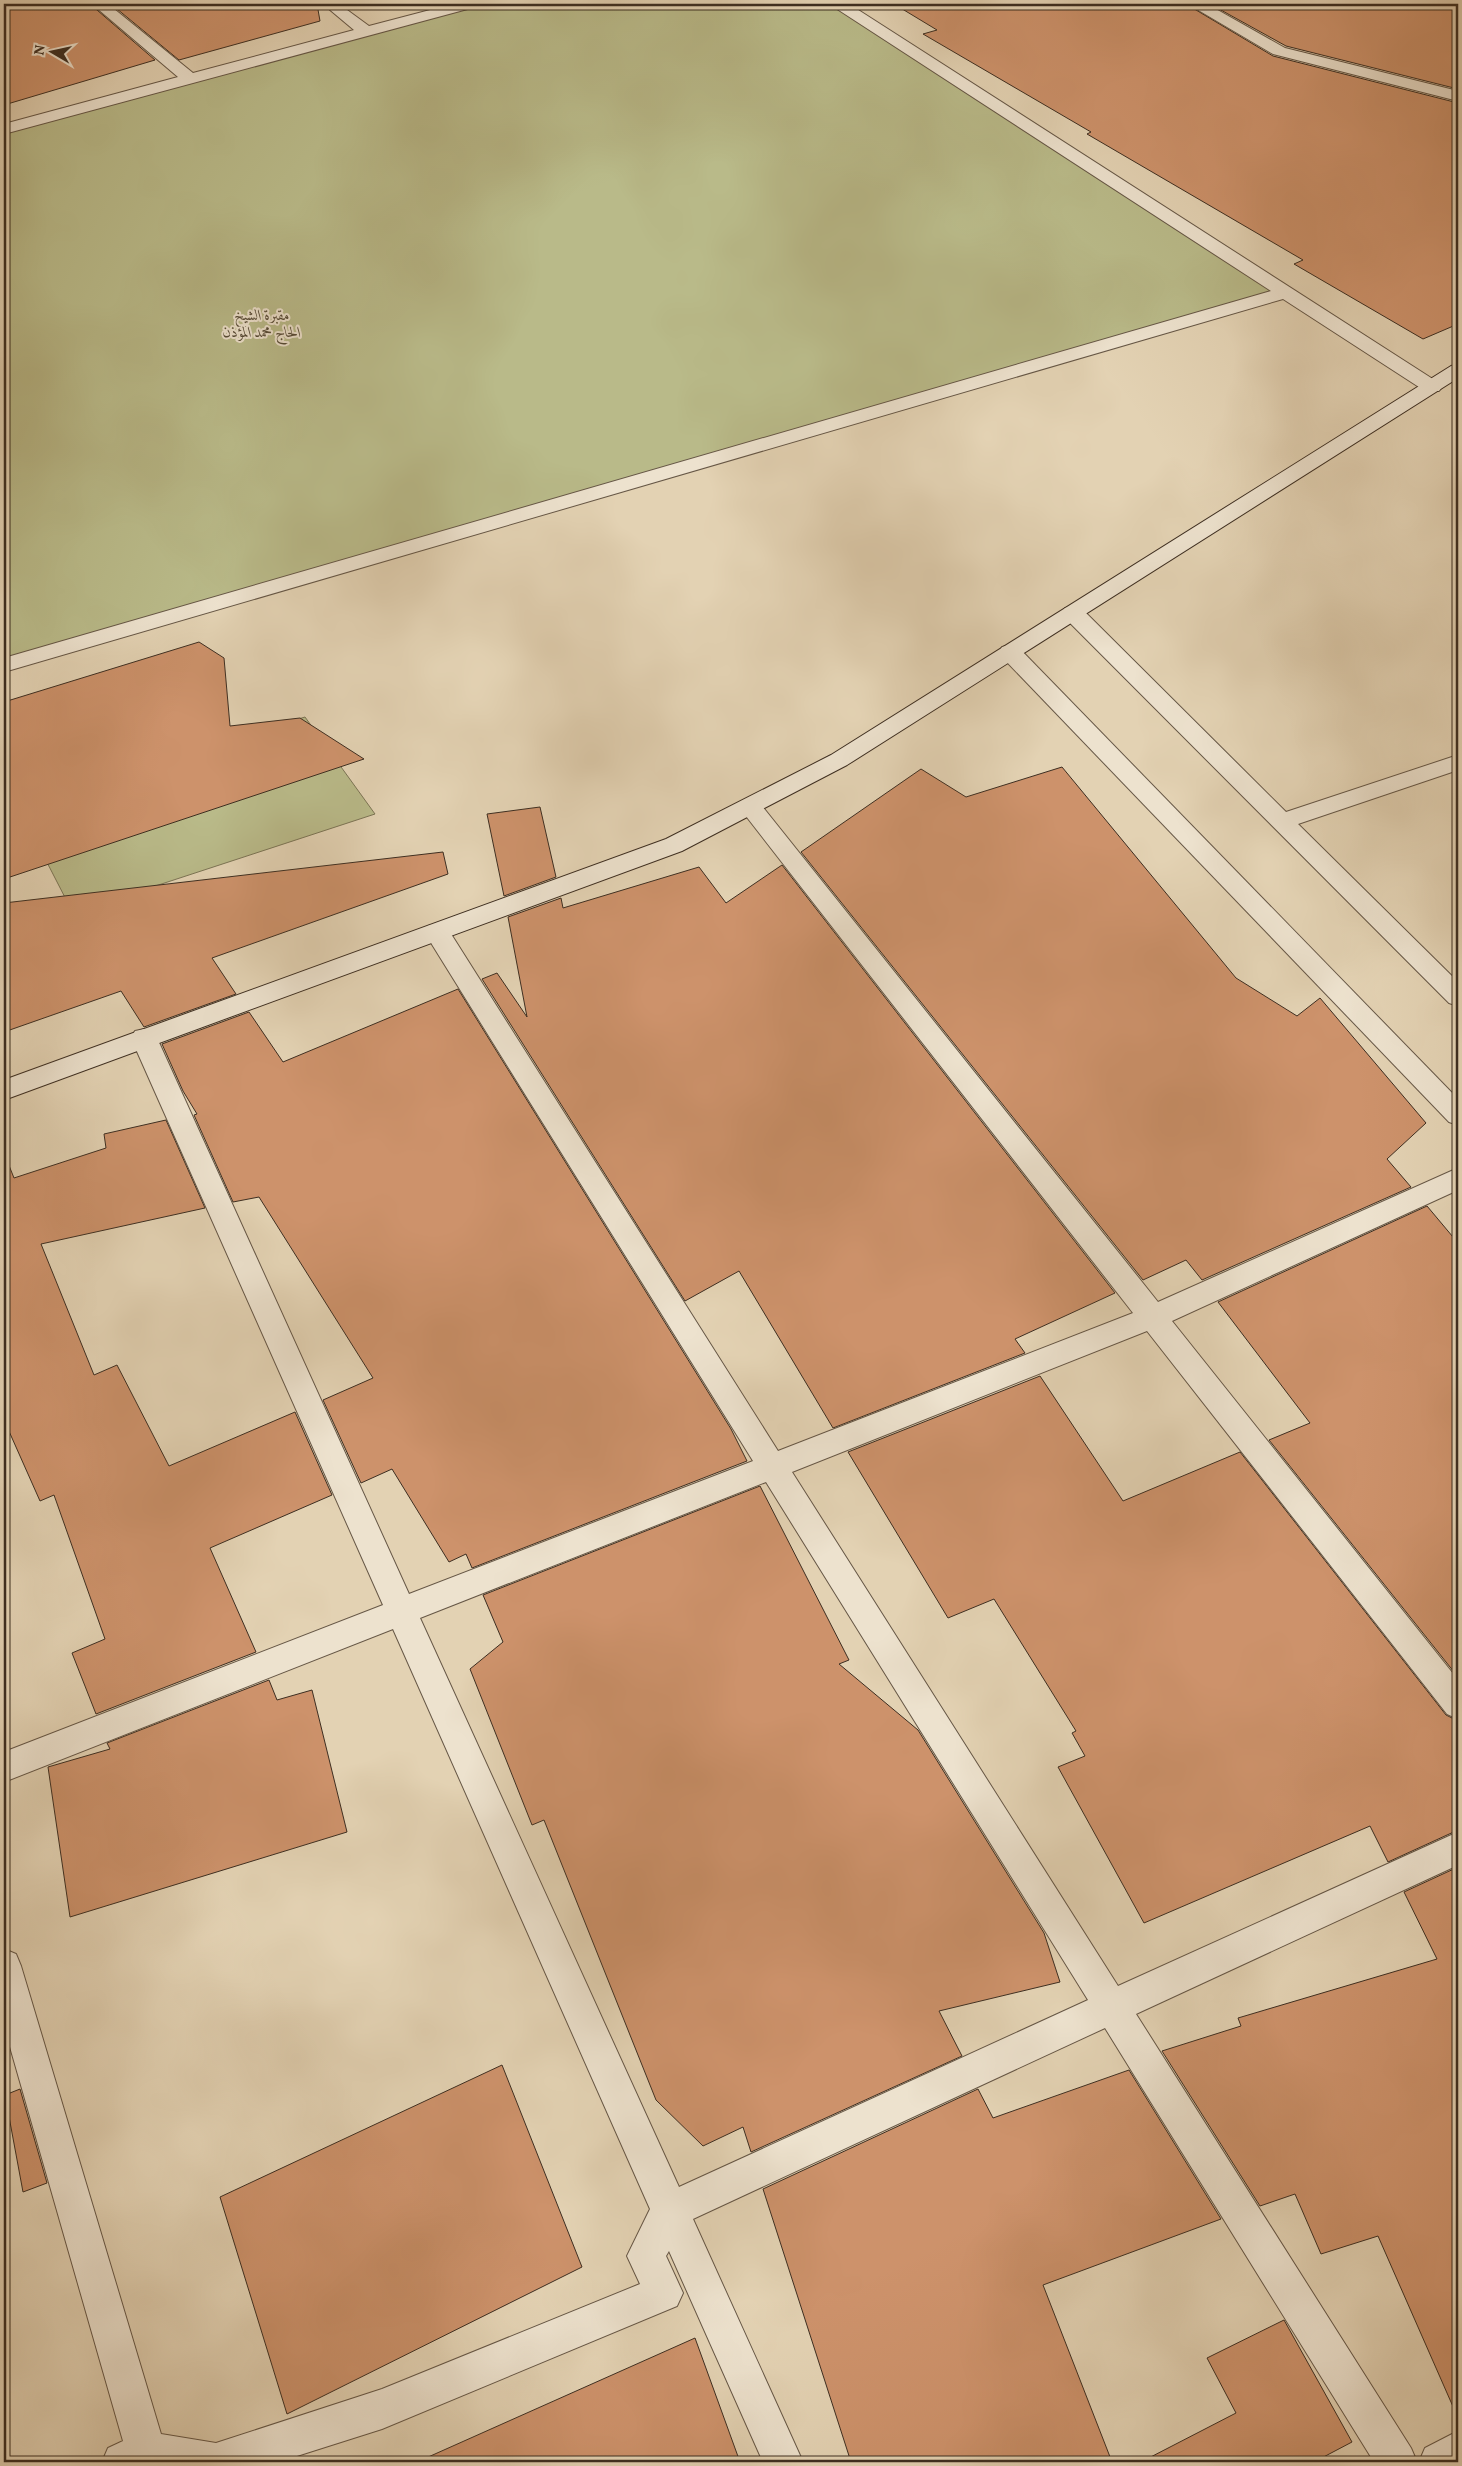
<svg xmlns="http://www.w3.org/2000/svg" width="1462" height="2466" font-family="Vollkorn,Amiri,serif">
<rect width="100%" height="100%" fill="#e3d2b3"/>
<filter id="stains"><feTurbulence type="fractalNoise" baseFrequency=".004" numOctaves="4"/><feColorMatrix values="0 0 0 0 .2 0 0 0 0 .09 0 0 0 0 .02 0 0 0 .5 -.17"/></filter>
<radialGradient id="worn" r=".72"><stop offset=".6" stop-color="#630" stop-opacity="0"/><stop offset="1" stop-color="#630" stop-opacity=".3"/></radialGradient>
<!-- green -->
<g fill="#b9ba89" stroke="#7b7455">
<polygon points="470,4 839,4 1286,292 4,665 4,129"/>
<polygon points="305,717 375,814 73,913 18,806"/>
</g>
<!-- building -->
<g fill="#cd926b" stroke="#3d2e21">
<polygon points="4,4 90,4 155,60 4,105"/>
<polygon points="111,4 317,4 320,21 179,60"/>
<polygon points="894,4 1186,4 1273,56 1458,103 1458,324 1423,339 1294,264 1303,260 1087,134 1091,132 923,34 937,30"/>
<polygon points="1210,4 1458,4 1458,89 1286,46"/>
<polygon points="199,642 224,658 230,726 300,718 364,759 4,879 4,702"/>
<polygon points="1062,767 1236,978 1297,1016 1320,998 1426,1123 1387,1159 1411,1187 1202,1280 1186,1260 1143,1280 801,852 921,769 966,797"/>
<polygon points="540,807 556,877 504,896 487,814"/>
<polygon points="443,852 448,874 212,958 236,994 144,1027 121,991 4,1032 4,903"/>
<polygon points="782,865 1115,1293 1015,1339 1025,1353 833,1428 739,1271 685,1301 482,979 497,973 527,1017 508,917 561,898 563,908 699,867 726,903"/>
<polygon points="458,989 731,1429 747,1461 472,1568 466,1554 449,1562 392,1469 361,1483 323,1400 373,1378 259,1197 233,1202 194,1115 197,1114 183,1091 162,1044 249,1012 283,1062"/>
<polygon points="166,1120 205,1208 41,1244 94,1375 117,1365 169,1466 295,1412 332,1495 210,1548 256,1652 96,1714 72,1653 105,1639 54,1495 40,1501 4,1420 4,1159 6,1158 14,1178 106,1148 104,1134"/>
<polygon points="1427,1206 1458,1243 1458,1677 1269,1440 1310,1423 1218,1302"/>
<polygon points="1040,1376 1123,1501 1240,1452 1446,1715 1458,1721 1458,1830 1388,1862 1370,1826 1144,1923 1058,1767 1085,1756 1072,1733 1076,1731 994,1599 948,1618 848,1452"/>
<polygon points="760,1486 849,1660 839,1664 918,1730 1044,1933 1060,1982 939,2011 962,2056 751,2152 743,2127 703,2146 656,2100 544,1820 532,1825 470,1669 503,1642 483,1595"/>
<polygon points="269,1680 277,1700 312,1690 347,1832 70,1917 48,1767 110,1749 107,1743"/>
<polygon points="1458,1867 1458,2418 1378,2236 1321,2254 1295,2194 1260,2206 1162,2051 1241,2026 1238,2018 1437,1959 1404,1892"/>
<polygon points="502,2065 582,2267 287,2414 220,2197"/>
<polygon points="1129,2070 1221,2219 1043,2285 1112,2462 851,2462 763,2189 978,2089 993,2118"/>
<polygon points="20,2089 47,2183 23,2192 5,2095"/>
<polygon points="1284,2320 1352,2442 1314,2462 1141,2462 1236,2413 1207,2358"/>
<polygon points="695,2338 740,2462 417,2462"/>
</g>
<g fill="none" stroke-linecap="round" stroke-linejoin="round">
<defs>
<g id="street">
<polygon points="92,4 108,4 193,73 354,30 323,4 339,4 369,26 453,4 478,4 475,7 4,134 4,124 178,77"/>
<polygon points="832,4 849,4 1439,383 1442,387 1439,391 1425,391 1283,299 4,672 4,658 1271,291 834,7"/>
<polygon points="1188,4 1207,4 1285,48 1458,91 1458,101 1273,54"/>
<polygon points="1073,607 1081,608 1286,812 1458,755 1458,770 1298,824 1458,982 1458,1006 1449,1003 1065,618 1062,613 1065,608"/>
<polygon points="1010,645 1018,647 1458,1099 1458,1125 1449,1122 1002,657 999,652 1002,647"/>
<path d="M 750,798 L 758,801 L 1158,1302 L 1458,1168 L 1458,1190 L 1172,1321 L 1458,1680 L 1458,1719 L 1447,1714 L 1147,1331 L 792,1472 L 1118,1986 L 1458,1832 L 1458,1865 L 1136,2014 L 1411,2448 L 1417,2462 L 1374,2462 L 1105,2028 L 693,2219 L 803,2462 L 763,2462 L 669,2251 L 666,2256 L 683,2293 L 677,2306 L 382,2429 L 278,2462 L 102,2462 L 108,2448 L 123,2441 L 4,2026 L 4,1949 L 16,1954 L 21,1966 L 161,2434 L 216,2443 L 382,2389 L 640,2284 L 627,2256 L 650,2209 L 393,1629 L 4,1782 L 4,1752 L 383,1605 L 131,1038 L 135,1031 L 144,1029 L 153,1031 L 157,1038 L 409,1594 L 753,1461 L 428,938 L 425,932 L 428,926 L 437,924 L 446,926 L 778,1451 L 1133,1313 L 742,811 L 738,806 L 742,801 ZM 766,1482 L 1088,2000 L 679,2187 L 420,1618 Z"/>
<polygon points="1458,2431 1458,2462 1419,2462 1425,2448"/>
</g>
<polygon id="secondary" points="1458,364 1458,378 847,765 682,851 4,1100 4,1080 666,839 831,755 1451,366"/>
</defs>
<!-- street casing -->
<use href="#street" stroke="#665746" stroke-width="2"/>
<!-- secondary casing -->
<use href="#secondary" stroke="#3d2e21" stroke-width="2"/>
<!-- street -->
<use href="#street" fill="#ede2ce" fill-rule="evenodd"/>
<!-- secondary -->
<use href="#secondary" fill="#ede2ce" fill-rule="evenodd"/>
</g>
<g text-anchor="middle" stroke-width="4" stroke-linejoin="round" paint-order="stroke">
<!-- far-park labels -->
<g font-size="15" font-style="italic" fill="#564a36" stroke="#ede2ce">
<text x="262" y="320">مقبرة الشيخ<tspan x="262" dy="17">الحاج محمد المؤذن</tspan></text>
</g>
</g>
<!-- margin -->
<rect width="1462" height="2466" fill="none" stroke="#e3d2b3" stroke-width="20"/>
<rect x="5" y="5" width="1452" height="2456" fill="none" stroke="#3d2e21" stroke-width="2.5"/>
<rect x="10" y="10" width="1442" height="2446" fill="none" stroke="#3d2e21"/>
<!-- north arrow -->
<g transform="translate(52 52) rotate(279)" stroke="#ede2ce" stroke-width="4" paint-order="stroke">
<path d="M0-4L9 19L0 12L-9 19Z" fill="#3d2e21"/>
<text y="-8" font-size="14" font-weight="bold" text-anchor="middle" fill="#3d2e21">N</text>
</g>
<rect width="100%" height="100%" filter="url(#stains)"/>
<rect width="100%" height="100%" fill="url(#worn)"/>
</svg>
